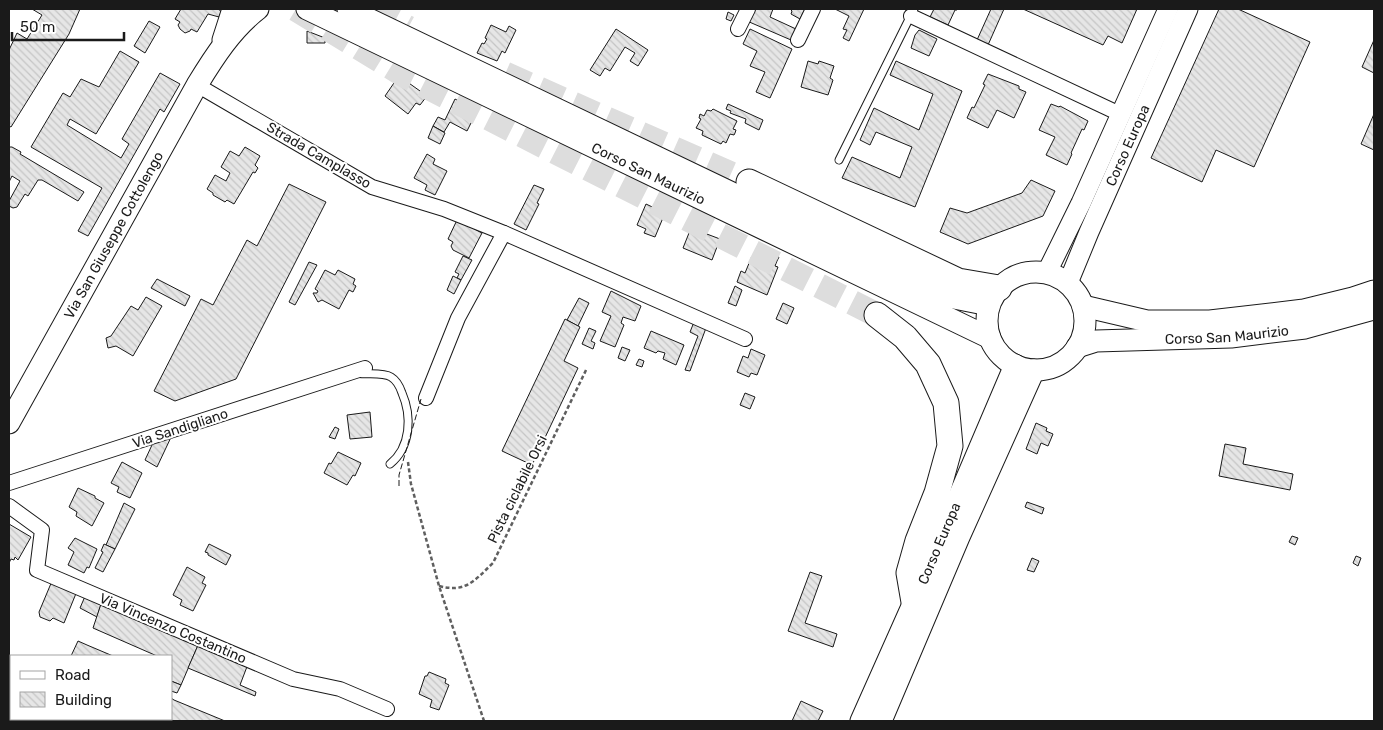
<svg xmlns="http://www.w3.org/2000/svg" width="1383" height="730" font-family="Rubik,sans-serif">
<defs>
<pattern id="building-back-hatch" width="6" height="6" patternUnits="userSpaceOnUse" patternTransform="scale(1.25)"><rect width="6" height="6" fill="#e6e6e6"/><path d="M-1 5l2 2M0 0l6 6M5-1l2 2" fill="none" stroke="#c5c5c5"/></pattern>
</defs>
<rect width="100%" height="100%" fill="#fff"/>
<!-- building -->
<g fill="url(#building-back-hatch)" stroke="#1a1a1a">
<polygon points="32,9 80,9 69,34 11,127 9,126 9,50 17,33 27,39 42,15"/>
<polygon points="181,9 219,9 221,12 219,17 208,14 197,32 191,29 190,31 185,33 180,29 178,25 180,22 175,19"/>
<polygon points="753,9 773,9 770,17 796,29 791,40 747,21"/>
<polygon points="790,9 805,9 800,19 791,14 792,11"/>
<polygon points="835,9 864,9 849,41 843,38 847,30 843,29 849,16"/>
<polygon points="934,9 958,9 957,10 955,10 948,25 930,17"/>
<polygon points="991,9 1004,9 988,45 977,40"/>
<polygon points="1023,9 1137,9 1122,43 1108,36 1103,45"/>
<polygon points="1219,9 1238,9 1310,42 1254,167 1216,150 1202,182 1151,158"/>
<polygon points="728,12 734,15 731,21 726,19"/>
<polygon points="149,21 160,27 145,53 134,46"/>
<polygon points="491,25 506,32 509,26 516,30 505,53 502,51 497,61 477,53 482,43 484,44 487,39 485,38"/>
<polygon points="616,29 648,50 638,66 630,61 635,53 625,47 610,71 605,68 600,76 590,70"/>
<polygon points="750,29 792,49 770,98 756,92 765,72 750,66 757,51 743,44"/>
<polygon points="919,30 937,39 929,56 911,48 915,35"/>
<polygon points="307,31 325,38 325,43 307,43"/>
<polygon points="1374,40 1374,73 1362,67"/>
<polygon points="120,51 139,62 96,134 70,119 67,125 121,158 129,144 122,139 160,73 180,84 164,112 160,109 88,236 78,231 102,188 31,147 63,93 70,97 81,79 99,87"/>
<polygon points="808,61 818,64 819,61 834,66 830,78 833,80 828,95 801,87"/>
<polygon points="896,61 962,91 915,207 842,178 852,157 900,178 912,147 876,132 870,145 860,140 874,108 919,130 933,94 890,75"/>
<polygon points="988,74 1019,86 1019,89 1026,92 1014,118 997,110 988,128 967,118 972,107 974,108 985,85 983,84"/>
<polygon points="396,80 403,84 406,81 427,96 420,105 416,103 408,114 385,96"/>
<polygon points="455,99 477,111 467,131 450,122 444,132 433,126 438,117 445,120"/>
<polygon points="728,104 763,120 759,130 745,123 746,119 730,113 731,111 726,109"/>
<polygon points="1051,104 1059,107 1060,106 1088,121 1084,130 1082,129 1071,153 1072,154 1067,165 1046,155 1055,137 1039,130"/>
<polygon points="713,109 737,121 733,129 736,130 735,133 734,135 730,134 726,143 723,141 721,144 702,135 703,131 696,128 701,119 699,118 700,114 704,116 707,110 711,111"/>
<polygon points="1374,114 1374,150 1361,144"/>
<polygon points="433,126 445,133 440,144 428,138"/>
<polygon points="9,147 12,147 21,152 20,154 84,192 78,201 42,180 38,180 28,196 25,194 17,207 13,208 9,206 9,201 20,181 12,176 9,182"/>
<polygon points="245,147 260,156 255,165 258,168 255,173 253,172 234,204 227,200 225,202 213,195 213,193 207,189 215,175 226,181 230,173 221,167 230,151 239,156"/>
<polygon points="427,154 435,159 433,164 447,171 435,195 425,190 427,185 414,178"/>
<polygon points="1031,180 1055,191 1043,216 968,244 940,232 950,208 967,213 1022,193"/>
<polygon points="289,184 326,202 236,379 175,401 154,391 201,299 213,305 247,240 257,246"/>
<polygon points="534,185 544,189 537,203 539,204 526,230 514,224"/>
<polygon points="658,203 666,206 664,213 655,209"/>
<polygon points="646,204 665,213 655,237 644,233 646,229 637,225"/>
<polygon points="457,220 482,233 469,258 453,250 451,246 453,242 448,239"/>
<polygon points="691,228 720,239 712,260 683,248"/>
<polygon points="765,251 779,257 777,261 764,254"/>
<polygon points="764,254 777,261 775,266 778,267 767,295 737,282 741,271 745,273 752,256 761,260"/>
<polygon points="463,256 472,260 461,280 457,278 459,274 455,272"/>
<polygon points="309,262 317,265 295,305 289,302"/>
<polygon points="325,270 335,275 338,270 355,279 353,284 356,286 353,292 349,290 339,309 322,300 318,302 313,293 317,293 318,291 315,289"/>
<polygon points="453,276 461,280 454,294 447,290"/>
<polygon points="157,279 190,296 185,306 151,288"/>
<polygon points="735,286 742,290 736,306 728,303"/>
<polygon points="611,291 641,306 635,321 623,317 621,323 624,325 615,347 600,341 611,316 602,312"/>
<polygon points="146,297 162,306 133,356 116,346 108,348 106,338 111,336 131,306 138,310"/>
<polygon points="579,298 589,303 578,326 567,320"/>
<polygon points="783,303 794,308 787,324 776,319"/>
<polygon points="565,319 580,327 564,361 578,368 532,465 502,451"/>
<polygon points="694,322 706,328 690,371 685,370 698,336 690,332"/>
<polygon points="589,328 596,331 591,341 595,343 593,349 582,344"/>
<polygon points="651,331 684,345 676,365 663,359 665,353 658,351 656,353 644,348"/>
<polygon points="622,347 630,350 625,361 618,358"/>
<polygon points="751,349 765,355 757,375 751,373 749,377 737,372 743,356 748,358"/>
<polygon points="639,359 644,361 642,367 636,365"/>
<polygon points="745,393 755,397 750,409 740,405"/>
<polygon points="370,412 372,437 350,439 347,415"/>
<polygon points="1036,423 1047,428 1046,431 1053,434 1048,446 1041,443 1037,454 1026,449"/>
<polygon points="335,427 339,429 335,439 329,437"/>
<polygon points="173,433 157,467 145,460 152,445 148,441"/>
<polygon points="1225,444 1246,448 1243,464 1293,474 1290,490 1219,476"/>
<polygon points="338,452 361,463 355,476 353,475 347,485 324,473 329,463 331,464"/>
<polygon points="122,462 142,473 130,498 117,492 119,487 111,483"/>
<polygon points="78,488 95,496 95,498 104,503 92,526 76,516 77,512 69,507"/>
<polygon points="1027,502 1044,508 1042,514 1025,507"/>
<polygon points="124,503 135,509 115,549 106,545"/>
<polygon points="9,524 31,537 18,560 15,557 14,560 11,559 9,563"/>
<polygon points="1292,536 1298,538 1295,545 1289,542"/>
<polygon points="75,538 97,549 89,568 87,567 84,573 68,565 74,552 68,548"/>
<polygon points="104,544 115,549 103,572 95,568 103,552 101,551"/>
<polygon points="209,544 231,555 226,565 208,555 208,553 205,552"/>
<polygon points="1356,556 1361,558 1358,566 1353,563"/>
<polygon points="1032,558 1039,561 1034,572 1027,570"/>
<polygon points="187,567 205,577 202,583 206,585 193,611 180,605 182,600 173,595"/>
<polygon points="810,572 822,576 805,623 837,634 833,647 788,631"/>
<polygon points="52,581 77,591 64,623 53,618 50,621 40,617 39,612"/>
<polygon points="86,594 102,601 97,617 80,608"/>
<polygon points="102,601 199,643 181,685 171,681 171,656 157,656 93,628"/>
<polygon points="78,641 87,645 113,656 71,656"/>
<polygon points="199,643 248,664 240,685 256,692 255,696 188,668"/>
<polygon points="429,672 446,679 445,683 449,685 439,710 430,707 432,700 419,694 425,676 427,676"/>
<polygon points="171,681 181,685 177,693 171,691"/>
<polygon points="171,698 174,700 225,721 165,721 166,719 171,719"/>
<polygon points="801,701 823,711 818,721 792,721"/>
<polygon points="131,719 166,719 165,721 129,721"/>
</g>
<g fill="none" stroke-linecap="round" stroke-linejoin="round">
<!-- highway-tunnel -->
<g stroke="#ddd" stroke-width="25" stroke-dasharray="25 12" stroke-linecap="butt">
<polyline points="296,9 404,75 877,315"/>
<polyline points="373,9 408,28"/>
<polyline points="505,74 749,182"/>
</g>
<defs>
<g id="lane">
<polyline points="839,160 914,9"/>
<path d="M 357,373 C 367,375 383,372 391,377 C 396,380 400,387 402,393 C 412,416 411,447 390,464"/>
</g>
<g id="street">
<polyline points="911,16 1120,114"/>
<polyline points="738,29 748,9"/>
<polyline points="798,40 813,9"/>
<polyline points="197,85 372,187 444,209 504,233 745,339"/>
<polyline points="426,398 458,318 504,233"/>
<polyline points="9,483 365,368"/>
<polyline points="9,506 42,530 37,570 293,679 340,689 387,709"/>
</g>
<g id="secondary">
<polyline points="1047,272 1081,203 1168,9"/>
<path id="s1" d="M 1068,283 L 1089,232 L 1188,9"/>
</g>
<g id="primary">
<path id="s2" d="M 307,9 L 990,338"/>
<polyline points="348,9 949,297 989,305"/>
<polyline points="223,40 233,9"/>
<circle cx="1036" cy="321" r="49"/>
<polyline points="1083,306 1147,321 1210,321 1304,310 1353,298 1374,291"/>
<path id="s3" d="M 1077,347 L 1096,341 L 1231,337 L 1305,328 L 1374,309"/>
<path id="s4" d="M 9,423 L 197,85 C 214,57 232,29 258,9"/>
<path id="s5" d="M 861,721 L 914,602 L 1015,365"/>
<polyline points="881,721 959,537 1034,370"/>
</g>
<g id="highway">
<polyline points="749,182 958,281 999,288"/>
<polyline points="877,315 905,337 928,364 946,403 950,446 937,493 918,541 909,573 914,602"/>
</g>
</defs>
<!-- lane casing -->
<use href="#lane" stroke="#1a1a1a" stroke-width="9"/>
<!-- street casing -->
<use href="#street" stroke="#1a1a1a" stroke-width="16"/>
<!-- secondary casing -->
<use href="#secondary" stroke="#1a1a1a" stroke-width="21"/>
<!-- primary casing -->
<use href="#primary" stroke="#1a1a1a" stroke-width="23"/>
<!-- highway casing -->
<use href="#highway" stroke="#1a1a1a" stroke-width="27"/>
<!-- path -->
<g stroke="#5f5f5f" stroke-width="2.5" stroke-dasharray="4 2.5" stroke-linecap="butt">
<polyline points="408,462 411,484 439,586 484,721"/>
<path d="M 439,586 C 466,593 474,581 493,563 L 587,368"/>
</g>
<!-- lane -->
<use href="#lane" stroke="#fff" stroke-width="7"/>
<!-- street -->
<use href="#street" stroke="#fff" stroke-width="14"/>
<!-- secondary -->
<use href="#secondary" stroke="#fff" stroke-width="19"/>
<!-- primary -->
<use href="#primary" stroke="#fff" stroke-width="21"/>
<!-- highway -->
<use href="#highway" stroke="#fff" stroke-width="25"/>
<!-- fence -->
<polyline stroke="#1a1a1a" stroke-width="1" stroke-dasharray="6 2.5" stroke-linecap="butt" points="399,486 399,475 421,399"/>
</g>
<g text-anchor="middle" stroke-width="4" stroke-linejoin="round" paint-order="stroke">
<!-- street labels -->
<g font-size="14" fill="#1a1a1a" stroke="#fff">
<text dy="5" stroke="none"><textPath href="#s1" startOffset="150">Corso Europa</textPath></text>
<text transform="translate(319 155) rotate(30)" y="5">Strada Camplasso</text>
<text dy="5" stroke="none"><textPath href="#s2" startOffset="379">Corso San Maurizio</textPath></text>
<text dy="5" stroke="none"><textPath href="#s4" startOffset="215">Via San Giuseppe Cottolengo</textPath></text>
<text dy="5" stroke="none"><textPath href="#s3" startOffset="151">Corso San Maurizio</textPath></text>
<text transform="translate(180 428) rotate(-18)" y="5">Via Sandigliano</text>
<text transform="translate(517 489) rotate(-64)" y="5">Pista ciclabile Orsi</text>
<text dy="5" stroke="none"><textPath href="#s5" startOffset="194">Corso Europa</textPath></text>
<text transform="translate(173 628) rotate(23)" y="5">Via Vincenzo Costantino</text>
</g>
</g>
<!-- border -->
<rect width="1383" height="730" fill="none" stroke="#1a1a1a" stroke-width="20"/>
<!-- legend -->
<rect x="10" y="655" width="162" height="65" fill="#ffffff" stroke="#a3a3a3"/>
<rect x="20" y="671" width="25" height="8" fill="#ffffff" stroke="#a3a3a3"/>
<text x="55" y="680" font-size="15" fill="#1a1a1a">Road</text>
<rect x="20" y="692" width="25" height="15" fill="url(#building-back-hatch)" stroke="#a3a3a3"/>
<text x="55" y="705" font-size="15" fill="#1a1a1a">Building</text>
<!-- scale -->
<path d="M12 32v8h112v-8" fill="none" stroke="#1a1a1a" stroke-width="2.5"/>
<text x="20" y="32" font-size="15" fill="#1a1a1a" stroke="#ffffff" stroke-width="4" paint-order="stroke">50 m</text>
</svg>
